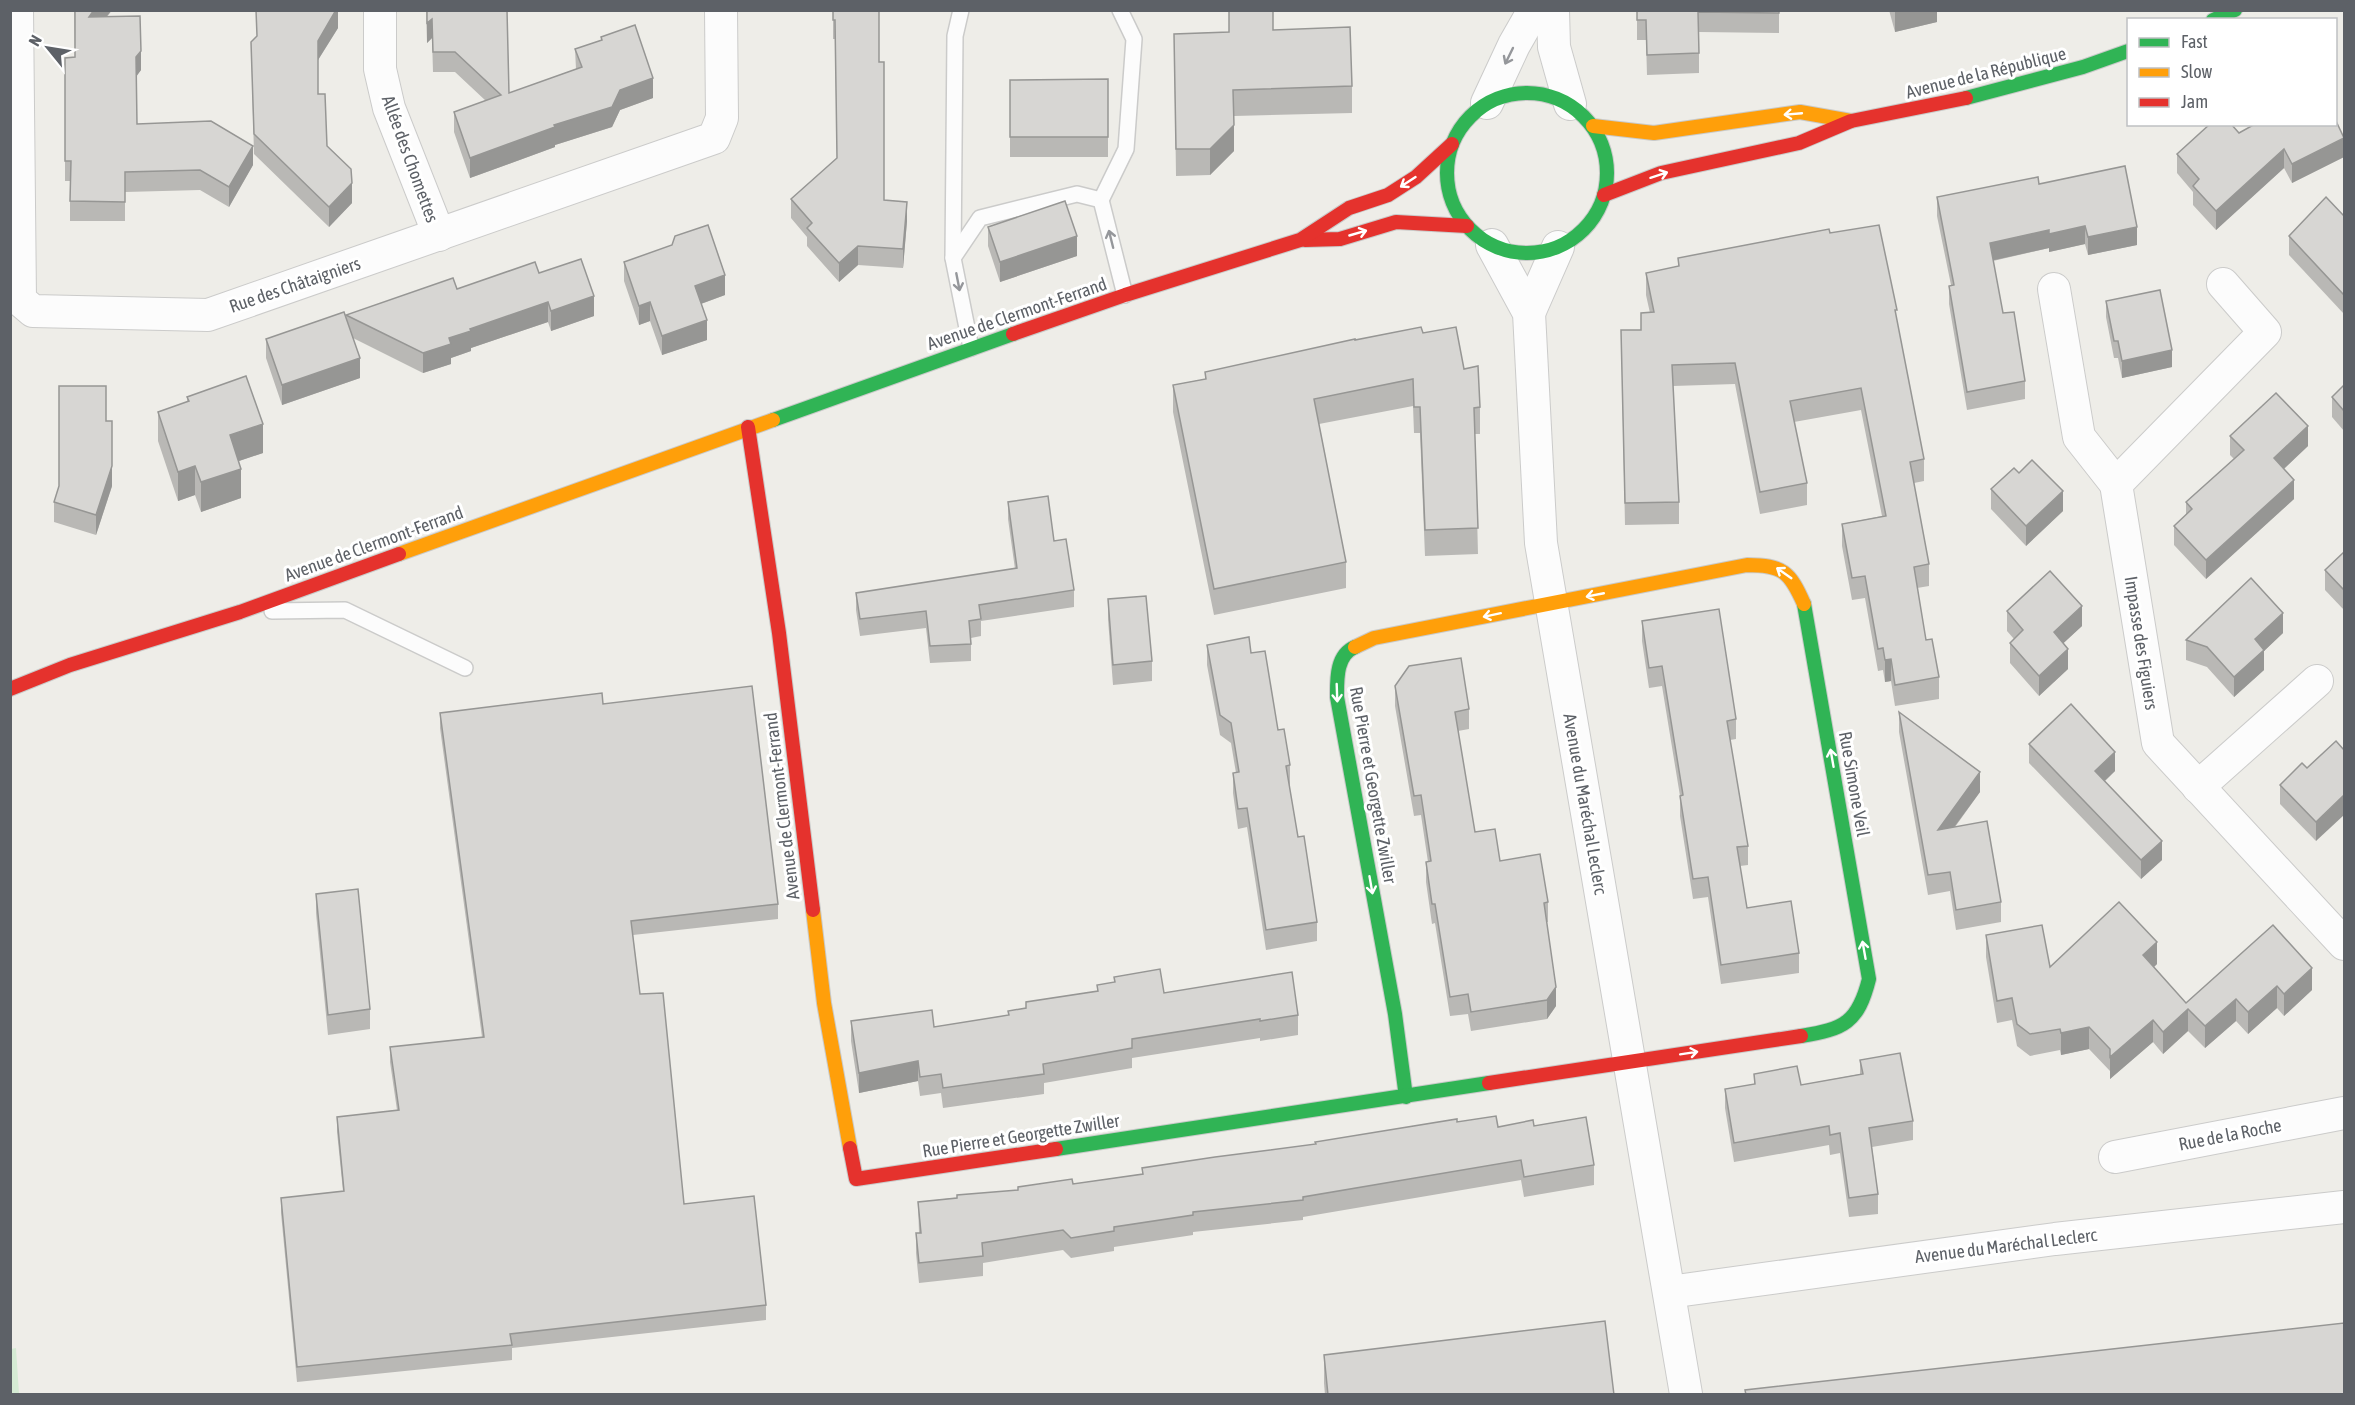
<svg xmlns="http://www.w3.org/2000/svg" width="2355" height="1405" font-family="'Asap Condensed',sans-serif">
<rect width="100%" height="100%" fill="#eeede8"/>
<!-- green -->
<polygon fill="#d5ebd4" points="16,1348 19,1394 11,1394 11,1349"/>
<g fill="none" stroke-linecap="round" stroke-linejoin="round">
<defs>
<g id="lane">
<polyline points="1101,200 1126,149 1134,39 1120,10"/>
<polyline points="953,258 955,36 961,10"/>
<polyline points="971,348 953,258 980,218 1077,194 1101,200 1125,295"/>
<polyline points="272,611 345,610 465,668"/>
</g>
<g id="street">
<polyline points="17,10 20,300 33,311 208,315 714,138 722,118 721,10"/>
<polyline points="380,10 380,69 389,108 439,235"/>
<polyline points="1553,10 1554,47 1570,104"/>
<polyline points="1487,103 1514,45 1534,10"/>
<polyline points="1492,245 1529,313 1541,543 1686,1394"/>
<polyline points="2223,284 2265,332 2116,484 2158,743 2344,944"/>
<polyline points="2054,289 2079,437 2116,484"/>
<polyline points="1529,313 1558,247"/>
<polyline points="2198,787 2317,681"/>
<polyline points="2115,1157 2344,1113"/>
<polyline points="1669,1292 2055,1239 2344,1207"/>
</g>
<g id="fast">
<polyline points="2213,20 2235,10"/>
<circle cx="1527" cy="173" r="80"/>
<polyline points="1966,98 2083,67 2128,51"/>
<polyline points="773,420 1013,334"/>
<path d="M 1355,647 C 1336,655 1337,679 1337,697 L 1395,1014 L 1406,1097"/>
<path d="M 1801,1036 C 1844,1029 1858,1023 1869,979 L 1804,604"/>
<polyline points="1056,1149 1489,1083"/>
</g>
<g id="slow">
<polyline points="1593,126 1654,133 1800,112 1851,121"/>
<polyline points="399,554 773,420"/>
<path d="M 1355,647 L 1374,638 L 1747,565 C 1783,565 1790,572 1804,604"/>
<polyline points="813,910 824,1003 850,1148"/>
</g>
<g id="jam">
<polyline points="1604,195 1661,173 1799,143 1851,121 1966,98"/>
<polyline points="1305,240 1340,239 1396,222 1467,226"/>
<polyline points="1013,334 1125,295 1300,240 1349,208 1388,195 1416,177 1452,144"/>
<polyline points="748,427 779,633 813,910"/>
<polyline points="10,689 70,665 240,612 399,554"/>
<polyline points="1489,1083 1801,1036"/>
<polyline points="850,1148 856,1179 1056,1149"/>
</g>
</defs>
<!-- lane casing -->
<use href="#lane" stroke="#cbcbca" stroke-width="18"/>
<!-- street casing -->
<use href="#street" stroke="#cbcbca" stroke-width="34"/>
<!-- fast casing -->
<use href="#fast" stroke="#c9cac9" stroke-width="16"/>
<!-- slow casing -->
<use href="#slow" stroke="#c9cac9" stroke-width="16"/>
<!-- jam casing -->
<use href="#jam" stroke="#c9cac9" stroke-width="16"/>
<!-- lane -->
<use href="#lane" stroke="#fcfcfc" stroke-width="15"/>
<!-- street -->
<use href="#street" stroke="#fcfcfc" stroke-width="32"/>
<!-- fast -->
<use href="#fast" stroke="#30b455" stroke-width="14"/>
<!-- slow -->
<use href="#slow" stroke="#ff9f0a" stroke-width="14"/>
<!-- jam -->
<use href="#jam" stroke="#e5322d" stroke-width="14"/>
</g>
<!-- wall -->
<g fill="#b9b8b5">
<polygon points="74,10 112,10 107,17 141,70 136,76 137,124 253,165 229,207 200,190 125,192 125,221 70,221 70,181 65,181 65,58 75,57"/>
<polygon points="338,10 338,28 318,60 318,94 327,146 352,203 329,227 254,154 251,42"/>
<polygon points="426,10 507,10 509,93 576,69 575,49 601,40 601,37 653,98 620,110 612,127 555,145 555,147 470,178 454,132 454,112 486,101 455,72 433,72 432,38 427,43"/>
<polygon points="833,10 879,62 884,200 907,221 903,268 858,265 839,282 807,246 807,237 791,218 791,199 837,159 835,39 833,39"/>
<polygon points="1637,10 1779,10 1779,33 1699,32 1699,73 1647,75 1646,40 1637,40"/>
<polygon points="1889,10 1937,10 1937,22 1895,32"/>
<polygon points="1273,30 1352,86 1352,113 1234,116 1234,151 1210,175 1176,176 1174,34"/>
<polygon points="1108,79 1108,157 1010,157 1010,80"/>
<polygon points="2239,133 2344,137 2344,157 2292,183 2284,168 2216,230 2193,205 2193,192 2177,173 2177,154"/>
<polygon points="2039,184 2137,245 2088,255 2085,244 2049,252 2049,248 1993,261 2003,313 2025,381 2025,399 1967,410 1949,304 1949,286 1951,285 1937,216 1937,197"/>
<polygon points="2344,216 2344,314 2289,255 2289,236"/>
<polygon points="988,227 1077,256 1000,282 988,246"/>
<polygon points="1830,233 1897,324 1924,459 1924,481 1914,483 1929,564 1929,586 1917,588 1926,640 1939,677 1939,699 1895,706 1891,681 1885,682 1883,670 1878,671 1865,598 1852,600 1842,546 1842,524 1882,516 1861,410 1794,422 1807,483 1807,505 1760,514 1735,384 1673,386 1679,502 1679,524 1625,525 1621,330 1641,330 1650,313 1646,295 1646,273 1678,267 1678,258"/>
<polygon points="672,245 725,295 701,304 707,340 662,355 650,321 639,325 624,281 624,262"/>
<polygon points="539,273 594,316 551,331 548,322 471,348 471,351 451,358 451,364 423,373 353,338 360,378 282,405 266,358 266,339 346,320 346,315 457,289"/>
<polygon points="2106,301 2172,367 2122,378 2118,358 2114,358 2106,317"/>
<polygon points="1423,333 1464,369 1480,407 1480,434 1475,434 1478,554 1425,556 1420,433 1414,433 1413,406 1319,424 1346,562 1346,588 1214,615 1173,412 1173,385 1205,379 1205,372 1355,340"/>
<polygon points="2344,385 2344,431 2332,417 2332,397"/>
<polygon points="187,397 263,453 239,461 241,498 201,512 195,495 178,501 158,441 158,412 187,402"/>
<polygon points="106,421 112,486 96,535 54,522 54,502"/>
<polygon points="2230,436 2308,446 2284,469 2294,499 2206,579 2174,545 2174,526 2186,515 2186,502 2234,459 2230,455"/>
<polygon points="2019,473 2063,511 2026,546 1991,509 1991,489"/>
<polygon points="1008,502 1054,541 1074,590 1074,607 981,621 981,636 971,638 971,661 930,663 926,628 860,636 856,610 856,593 1015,569 1008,519"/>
<polygon points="2344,552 2344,610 2325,590 2325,570"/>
<polygon points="1108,599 1152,661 1152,681 1113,685 1108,619"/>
<polygon points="2007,611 2082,626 2063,643 2068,669 2039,696 2010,663 2010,643 2014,639 2007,631"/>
<polygon points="1642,621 1736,719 1736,739 1730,740 1748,846 1748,865 1740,866 1747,908 1799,953 1799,973 1721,984 1708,897 1693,899 1680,816 1680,796 1662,686 1649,688 1642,641"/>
<polygon points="2283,633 2264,651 2264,670 2234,697 2207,667 2186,660 2186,640"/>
<polygon points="1207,645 1251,653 1290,765 1290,785 1289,785 1298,837 1317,922 1317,941 1266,950 1247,827 1238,829 1233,793 1233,773 1236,773 1231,743 1220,735 1207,665"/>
<polygon points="1395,686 1469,709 1469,729 1458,731 1475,832 1500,861 1548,902 1548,922 1546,922 1556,1006 1547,1019 1471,1031 1468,1014 1450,1016 1435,923 1432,924 1426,882 1426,862 1428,862 1421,815 1414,816 1395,706"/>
<polygon points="603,704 778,904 778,919 633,935 640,994 684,1204 766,1305 766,1320 512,1348 512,1360 297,1382 281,1213 281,1198 343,1191 337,1132 337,1117 397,1110 390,1062 390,1047 482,1037 440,728 440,713"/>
<polygon points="1899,712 1980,792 1955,827 2001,902 2001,922 1956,930 1950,891 1928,895 1899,732"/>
<polygon points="2029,744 2115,771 2105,781 2162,860 2141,879 2029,763"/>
<polygon points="2344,750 2316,841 2280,804 2280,785 2307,768"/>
<polygon points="316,894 370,1009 370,1029 328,1035 316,913"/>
<polygon points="2273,925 2312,990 2284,1016 2277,1008 2248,1034 2236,1021 2205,1048 2188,1031 2163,1054 2153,1042 2110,1079 2110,1071 2089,1049 2061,1055 2060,1050 2030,1056 2017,1046 2012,1020 1997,1023 1986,957 1986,935 2050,967 2157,964 2154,967 2186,1003"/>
<polygon points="1114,977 1164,993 1298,1015 1298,1035 1260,1041 1260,1038 1132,1058 1132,1068 1044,1083 1044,1094 943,1108 941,1093 920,1096 918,1081 859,1093 851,1041 851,1021 934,1027 1008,1015 1008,1011 1026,1008 1026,1002 1097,991 1097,985 1114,983"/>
<polygon points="1860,1060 1913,1121 1913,1140 1872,1147 1878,1194 1878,1214 1849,1217 1840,1153 1830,1155 1829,1145 1734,1162 1725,1108 1725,1089 1754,1084 1754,1074 1801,1085 1860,1074"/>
<polygon points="1457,1122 1498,1127 1534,1126 1594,1165 1594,1185 1524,1197 1521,1180 1303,1217 1303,1220 1193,1232 1193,1235 1114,1247 1114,1251 1071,1258 1063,1250 983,1263 983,1276 919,1283 916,1253 916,1233 919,1233 918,1202 1073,1184 1142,1174 1142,1168 1315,1144"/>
<polygon points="1324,1355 1614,1395 1325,1395 1324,1383"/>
</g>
<!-- shaded-wall -->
<g fill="#969694">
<polygon points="94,10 112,10 89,37 89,17"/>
<polygon points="336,10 338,10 338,28 318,60 318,41"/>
<polygon points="1901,10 1937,10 1937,22 1895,32 1895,12"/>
<polygon points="432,19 432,38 427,43 427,23"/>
<polygon points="141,51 141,70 136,77 136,57"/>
<polygon points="653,78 653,98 620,110 612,127 555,145 555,147 470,178 470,158 554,125 620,90"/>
<polygon points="1234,125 1234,151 1210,175 1210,149"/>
<polygon points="2344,138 2344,157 2292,183 2292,164"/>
<polygon points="253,146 253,165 229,207 229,187"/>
<polygon points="2284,149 2284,168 2216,230 2216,211"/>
<polygon points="352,183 352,203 329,227 329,207"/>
<polygon points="907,202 907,221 903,268 903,249"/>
<polygon points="2085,226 2085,244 2049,252 2049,234"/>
<polygon points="2137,227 2137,245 2088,255 2088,237"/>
<polygon points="2049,230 2049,248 1990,261 1990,243"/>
<polygon points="1077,236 1077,256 1000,282 1000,262"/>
<polygon points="858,246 858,265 839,282 839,263"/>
<polygon points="725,275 725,295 695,306 695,286"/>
<polygon points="594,296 594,316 551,331 551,311"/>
<polygon points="548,302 548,322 471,348 471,351 451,358 451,364 423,373 423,353 449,338 470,329"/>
<polygon points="650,302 650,321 639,325 639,306"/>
<polygon points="707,320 707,340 662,355 662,336"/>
<polygon points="2172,350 2172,367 2122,378 2122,361"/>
<polygon points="360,358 360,378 282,405 282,385"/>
<polygon points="263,424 263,453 230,464 230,435"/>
<polygon points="2308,426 2308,446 2274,478 2274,458"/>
<polygon points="112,466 112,486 96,535 96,515"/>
<polygon points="195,466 195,495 178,501 178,472"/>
<polygon points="241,469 241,498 201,512 201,482"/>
<polygon points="2294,480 2294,499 2206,579 2206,560"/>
<polygon points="2063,491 2063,511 2026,546 2026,526"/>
<polygon points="2082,606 2082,626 2054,652 2054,632"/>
<polygon points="2283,613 2283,633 2264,651 2264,670 2234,697 2234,677 2255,639"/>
<polygon points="2068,649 2068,669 2039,696 2039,676"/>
<polygon points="1891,659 1891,681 1885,682 1885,660"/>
<polygon points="2115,752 2115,771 2095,790 2095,771"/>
<polygon points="1980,772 1980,792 1938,849 1938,830"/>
<polygon points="2344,795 2344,815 2316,841 2316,822"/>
<polygon points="2162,841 2162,860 2141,879 2141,860"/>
<polygon points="2157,942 2157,964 2143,977 2143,955"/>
<polygon points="2312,968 2312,990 2284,1016 2284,994"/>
<polygon points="2277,986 2277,1008 2248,1034 2248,1012"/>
<polygon points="1556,987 1556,1006 1547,1019 1547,1000"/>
<polygon points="2236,999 2236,1021 2205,1048 2205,1026"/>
<polygon points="2188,1009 2188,1031 2163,1054 2163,1032"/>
<polygon points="2153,1020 2153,1042 2110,1079 2110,1057"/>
<polygon points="2089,1027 2089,1049 2061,1055 2061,1033"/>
<polygon points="918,1061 918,1081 859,1093 859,1073"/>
</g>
<!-- building -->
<g fill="#d7d6d3" stroke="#969694" stroke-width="1.5">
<polygon points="75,10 94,10 89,17 140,16 141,51 136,57 137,124 211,121 253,146 229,187 200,170 125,172 125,202 70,201 71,161 65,161 65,58 75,57"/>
<polygon points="256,10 336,10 318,41 318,94 325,94 327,146 351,169 352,183 329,207 254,134 251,42 257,36"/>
<polygon points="427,10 507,10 509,93 582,67 575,49 602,40 601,37 635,25 653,78 620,90 612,107 554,125 555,127 470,158 454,112 501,95 455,52 433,52 432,19 427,23"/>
<polygon points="833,10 879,10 879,62 884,62 884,200 907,202 903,249 858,246 839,263 807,228 812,223 791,199 837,158 835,20 833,20"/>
<polygon points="1229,10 1273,10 1273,30 1350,27 1352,86 1233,90 1234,125 1210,149 1176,149 1174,34 1229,32"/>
<polygon points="1637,10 1779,10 1779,13 1698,12 1699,53 1647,55 1646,20 1637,20"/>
<polygon points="1108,79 1108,137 1010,137 1010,80"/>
<polygon points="2336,121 2344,138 2292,164 2284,149 2216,211 2193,186 2199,179 2177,154 2210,124 2231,124 2239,133 2255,124 2336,124"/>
<polygon points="2125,166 2137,227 2088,237 2085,226 2049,234 2049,230 1990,243 2003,313 2014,312 2025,381 1967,392 1949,286 1954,285 1937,197 2038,177 2039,184"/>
<polygon points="2326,197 2344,216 2344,295 2289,236"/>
<polygon points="1065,201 1077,236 1000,262 988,227"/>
<polygon points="708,225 725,275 695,286 707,320 662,336 650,302 639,306 624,262 672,245 675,236"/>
<polygon points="1879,225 1897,310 1895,310 1924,459 1910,462 1929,564 1914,567 1926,640 1932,639 1939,677 1895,685 1891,659 1885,660 1883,648 1878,649 1865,576 1852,578 1842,524 1886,516 1861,388 1790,401 1807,483 1760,492 1735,363 1672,365 1679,502 1625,503 1621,330 1641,330 1641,313 1654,312 1646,273 1679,266 1678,258 1829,229 1830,233"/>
<polygon points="581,259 594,296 551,311 548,302 470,329 471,331 449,338 451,344 423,353 346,315 453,278 457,289 535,262 539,273"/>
<polygon points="2160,290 2172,350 2122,361 2118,341 2114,341 2106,301"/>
<polygon points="344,312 360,358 282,385 266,339"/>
<polygon points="1421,327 1423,333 1456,327 1464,369 1478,366 1480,407 1474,408 1478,528 1425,530 1420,407 1414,407 1413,379 1314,399 1346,562 1214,589 1173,385 1206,379 1205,372 1355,339 1355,340"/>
<polygon points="246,376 263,424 230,435 241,469 201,482 195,466 178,472 158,412 189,401 187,397"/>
<polygon points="2344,385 2344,411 2332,397"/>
<polygon points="59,386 106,386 106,421 112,421 112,466 96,515 54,502 59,486"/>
<polygon points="2276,393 2308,426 2274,458 2294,480 2206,560 2174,526 2192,509 2186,502 2244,450 2230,436"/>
<polygon points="2032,460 2063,491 2026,526 1991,489 2014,468 2019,473"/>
<polygon points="1048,496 1054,541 1066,539 1074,590 979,605 981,619 969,621 971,644 930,646 926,611 860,619 856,593 1017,568 1008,502"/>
<polygon points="2344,552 2344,590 2325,570"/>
<polygon points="2050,571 2082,606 2054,632 2068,649 2039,676 2010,643 2023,630 2007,611"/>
<polygon points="2251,578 2283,613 2255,639 2264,650 2234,677 2207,647 2186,640"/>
<polygon points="1146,596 1152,661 1113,665 1108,599"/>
<polygon points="1719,609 1736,719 1727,721 1748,846 1737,847 1747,908 1791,901 1799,953 1721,965 1708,877 1693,879 1680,796 1683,795 1662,666 1649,668 1642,621"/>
<polygon points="1249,637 1251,653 1265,651 1278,730 1284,729 1290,765 1286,766 1298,837 1304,836 1317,922 1266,930 1247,808 1238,809 1233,773 1239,772 1231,723 1220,715 1207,645"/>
<polygon points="1461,658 1469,709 1455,712 1475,832 1495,829 1500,861 1540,854 1548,902 1544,903 1556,987 1547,1000 1471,1012 1468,994 1450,997 1435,904 1432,904 1426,862 1431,861 1421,795 1414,796 1395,686 1409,666"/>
<polygon points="752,686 778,904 631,921 640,994 663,993 684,1204 754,1196 766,1305 510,1334 512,1345 297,1367 281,1198 344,1191 337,1117 399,1110 390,1047 484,1037 440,713 602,693 603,704"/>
<polygon points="2071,704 2115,752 2095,771 2162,841 2141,860 2029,744"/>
<polygon points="1899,712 1980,772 1938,830 1987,821 2001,902 1956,910 1950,872 1928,875"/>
<polygon points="2336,741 2344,750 2344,795 2316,822 2280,785 2302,763 2307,768"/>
<polygon points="358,889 370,1009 328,1015 316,894"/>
<polygon points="2119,902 2157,942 2143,955 2186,1003 2273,925 2312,968 2284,994 2277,986 2248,1012 2236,999 2205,1026 2188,1009 2163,1032 2153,1020 2110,1057 2110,1049 2089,1027 2061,1033 2060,1029 2030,1034 2017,1024 2012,998 1997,1001 1986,935 2042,925 2050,967"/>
<polygon points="1160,969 1164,993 1292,972 1298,1015 1260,1021 1260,1019 1132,1039 1132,1048 1043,1064 1044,1074 943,1088 941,1074 920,1077 918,1061 859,1073 851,1021 932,1010 934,1027 1009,1015 1008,1011 1026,1008 1026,1002 1098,991 1097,985 1115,982 1114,977"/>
<polygon points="1900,1053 1913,1121 1869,1128 1878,1194 1849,1198 1840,1133 1830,1135 1829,1126 1734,1143 1725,1089 1755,1084 1754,1074 1797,1066 1801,1085 1863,1074 1860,1060"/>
<polygon points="1496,1116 1498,1127 1533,1120 1534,1126 1586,1117 1594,1165 1524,1177 1521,1160 1303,1197 1303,1200 1193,1212 1193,1215 1114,1227 1114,1231 1071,1238 1063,1230 982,1243 983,1256 919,1263 916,1233 921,1233 918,1202 957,1198 957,1195 1018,1190 1018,1187 1072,1179 1073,1184 1143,1174 1142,1168 1215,1157 1316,1144 1315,1142 1457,1119 1457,1122"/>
<polygon points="1605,1321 1614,1395 1328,1395 1324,1355"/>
<polygon points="2344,1323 2344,1395 1746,1395 1745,1390"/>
</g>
<!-- one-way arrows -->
<defs><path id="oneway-shaft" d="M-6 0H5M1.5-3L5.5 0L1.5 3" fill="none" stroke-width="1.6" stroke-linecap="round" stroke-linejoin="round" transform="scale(1.5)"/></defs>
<g stroke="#95979b">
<use href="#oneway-shaft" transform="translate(1509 56) rotate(116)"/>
<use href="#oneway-shaft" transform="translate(1111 239) rotate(-104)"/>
<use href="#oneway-shaft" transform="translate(958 282) rotate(79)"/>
</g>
<g stroke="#fff">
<use href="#oneway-shaft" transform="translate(1793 114) rotate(175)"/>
<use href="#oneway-shaft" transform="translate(1659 175) rotate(-18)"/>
<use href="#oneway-shaft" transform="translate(1408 182) rotate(147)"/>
<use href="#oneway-shaft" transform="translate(1358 233) rotate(-16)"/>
<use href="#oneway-shaft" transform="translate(1784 573) rotate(-145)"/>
<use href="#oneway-shaft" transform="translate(1595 595) rotate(169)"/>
<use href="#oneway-shaft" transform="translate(1492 615) rotate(168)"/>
<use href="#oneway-shaft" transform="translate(1337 693) rotate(88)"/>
<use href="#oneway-shaft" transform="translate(1832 758) rotate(-100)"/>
<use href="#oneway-shaft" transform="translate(1371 885) rotate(80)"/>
<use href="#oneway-shaft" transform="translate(1864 950) rotate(-100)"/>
<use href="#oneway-shaft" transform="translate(1689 1053) rotate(-9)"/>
</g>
<g text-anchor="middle" stroke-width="6" stroke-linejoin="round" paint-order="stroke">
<!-- street labels -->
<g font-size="18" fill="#5d6167" stroke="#fff">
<text transform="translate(1986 73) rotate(-14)" y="6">Avenue de la République</text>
<text transform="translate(410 159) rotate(70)" y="6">Allée des Chomettes</text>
<text transform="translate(295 285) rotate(-19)" y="6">Rue des Châtaigniers</text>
<text transform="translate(1017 314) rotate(-19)" y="6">Avenue de Clermont-Ferrand</text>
<text transform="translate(374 544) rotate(-20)" y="6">Avenue de Clermont-Ferrand</text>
<text transform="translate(2141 643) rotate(81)" y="6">Impasse des Figuiers</text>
<text transform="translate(1854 784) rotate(80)" y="6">Rue Simone Veil</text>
<text transform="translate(1373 785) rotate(80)" y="6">Rue Pierre et Georgette Zwiller</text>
<text transform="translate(1585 804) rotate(80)" y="6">Avenue du Maréchal Leclerc</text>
<text transform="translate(782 806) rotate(-97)" y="6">Avenue de Clermont-Ferrand</text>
<text transform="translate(2230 1135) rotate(-11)" y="6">Rue de la Roche</text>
<text transform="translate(1021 1136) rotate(-9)" y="6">Rue Pierre et Georgette Zwiller</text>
<text transform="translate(2006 1246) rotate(-7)" y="6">Avenue du Maréchal Leclerc</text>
</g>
</g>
<!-- border -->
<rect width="2355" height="1405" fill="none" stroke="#5d6167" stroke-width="24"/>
<!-- legend -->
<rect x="2127" y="18" width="210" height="108" fill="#ffffff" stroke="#bec0c2" stroke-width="1.5"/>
<rect x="2139" y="38" width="30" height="9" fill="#30b455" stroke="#bec0c2" stroke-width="1.5"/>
<text x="2181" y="48" font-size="18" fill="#5d6167">Fast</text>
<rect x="2139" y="68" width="30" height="9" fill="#ff9f0a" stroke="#bec0c2" stroke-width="1.5"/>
<text x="2181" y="78" font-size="18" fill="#5d6167">Slow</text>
<rect x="2139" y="98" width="30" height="9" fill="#e5322d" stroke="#bec0c2" stroke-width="1.5"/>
<text x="2181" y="108" font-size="18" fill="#5d6167">Jam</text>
<!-- north arrow -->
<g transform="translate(48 48) rotate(300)" stroke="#ffffff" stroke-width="4.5" paint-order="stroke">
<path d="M0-4.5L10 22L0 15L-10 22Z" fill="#5d6167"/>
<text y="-9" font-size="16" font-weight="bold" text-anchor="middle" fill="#5d6167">N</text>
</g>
</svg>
